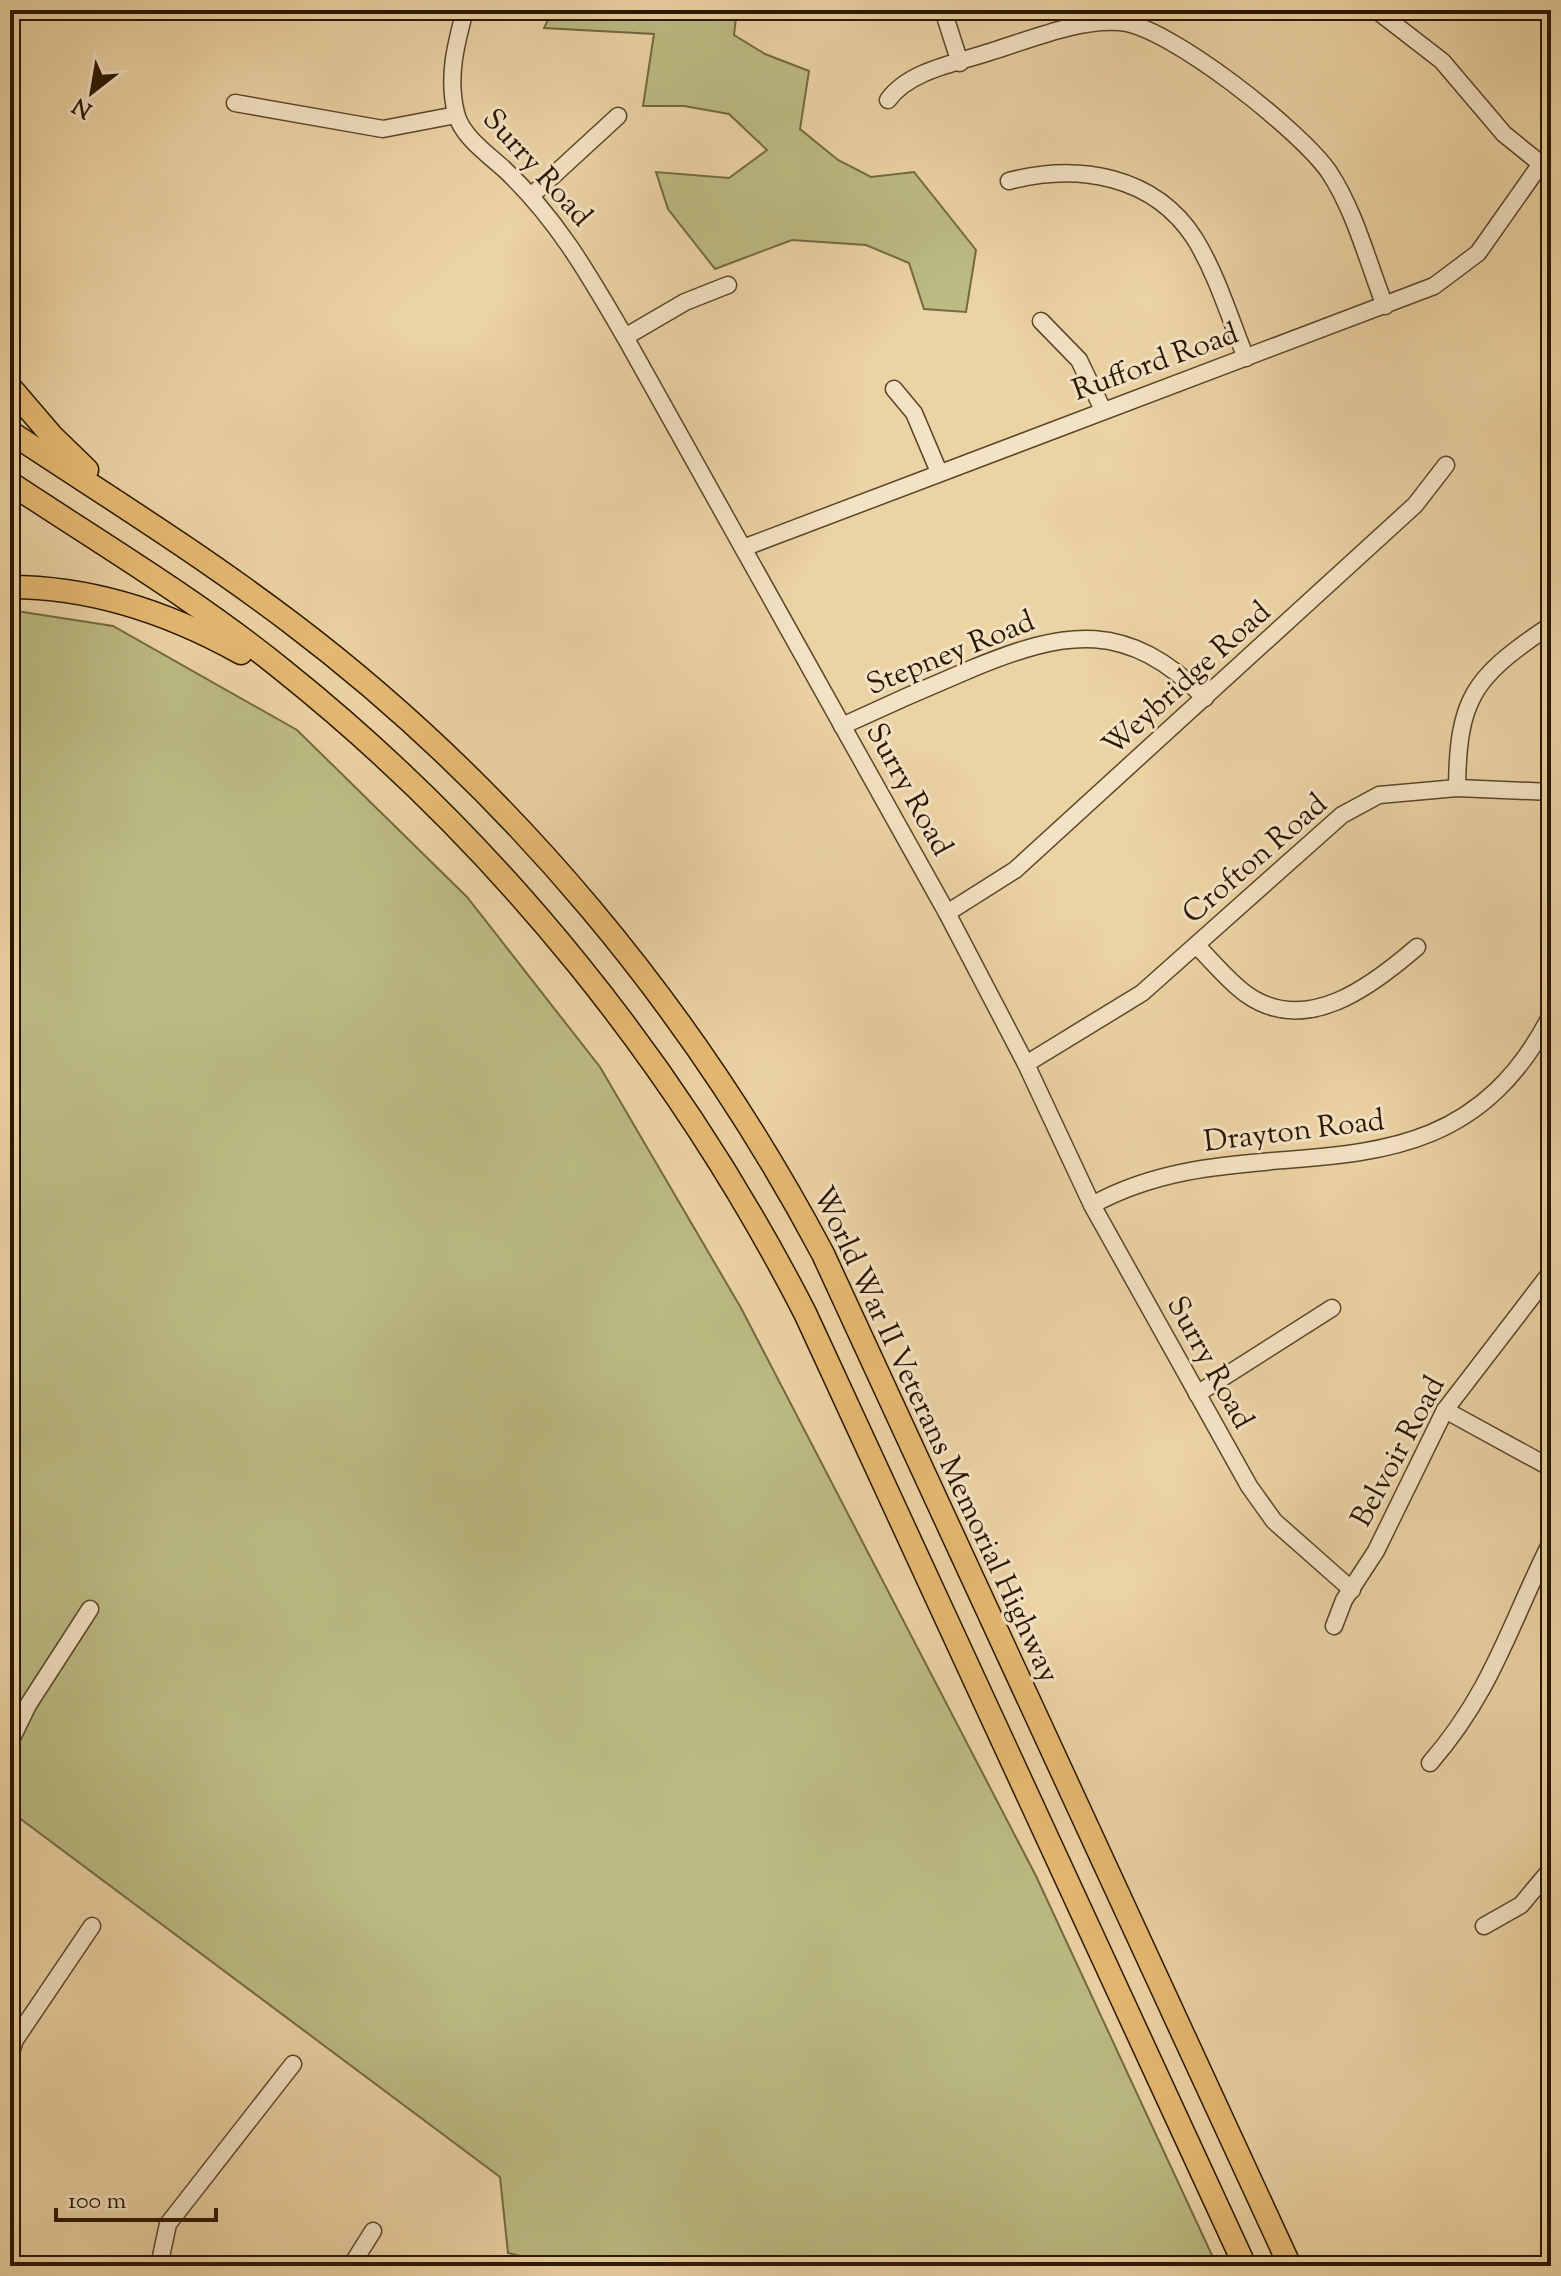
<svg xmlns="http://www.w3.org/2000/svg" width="1561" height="2276" font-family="'Sorts Mill Goudy',serif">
<rect width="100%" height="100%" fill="#ecd3a4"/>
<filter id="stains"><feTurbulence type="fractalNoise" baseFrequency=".0025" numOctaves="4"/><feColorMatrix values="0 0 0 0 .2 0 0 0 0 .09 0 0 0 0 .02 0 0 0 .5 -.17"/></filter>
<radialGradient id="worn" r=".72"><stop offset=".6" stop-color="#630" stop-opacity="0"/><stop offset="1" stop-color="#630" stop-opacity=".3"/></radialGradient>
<!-- green -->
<g fill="#bcbb83" stroke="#736942" stroke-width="2">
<polygon points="553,10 737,10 734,35 765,54 809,71 800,129 838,160 871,177 914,172 976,250 966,312 924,309 909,263 866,245 792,240 715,269 668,209 656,172 729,178 767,150 729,114 684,106 643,106 654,34 544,28"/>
<polygon points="10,610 113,626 297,730 467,897 600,1067 741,1308 1036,1876 1217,2266 560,2266 508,2253 500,2177 10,1811"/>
</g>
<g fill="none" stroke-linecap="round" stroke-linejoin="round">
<defs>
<g id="minor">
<path d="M 465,10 C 456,44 447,77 456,113 C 461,135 486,153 503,168 C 556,217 589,275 625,337 L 947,913 L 1026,1064 L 1092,1205 L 1249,1486 L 1274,1521 L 1352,1590"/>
<polyline points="943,10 960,63"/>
<polyline points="1376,10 1442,61 1504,134 1551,172"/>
<path d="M 888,100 C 910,69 962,62 996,50 C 1034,38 1080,19 1120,22 C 1168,25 1301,131 1329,172 C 1355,211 1368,263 1385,306"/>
<polyline points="235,103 383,129 456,115"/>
<path d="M 1009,181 C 1078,163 1154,175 1195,239 C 1217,275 1230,319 1246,358"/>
<polyline points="532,195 618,116"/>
<polyline points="1041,321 1079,360 1103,410"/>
<polyline points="625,337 685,302 728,285"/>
<polyline points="894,389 914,413 939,472"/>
<polyline points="743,548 1434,286 1478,253 1540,165"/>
<path d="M 842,726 C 885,706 928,687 971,669 C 1067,629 1127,620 1205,698"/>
<path d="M 1457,788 C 1458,699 1473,678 1545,629"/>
<polyline points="947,913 1015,870 1415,505 1446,465"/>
<path d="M 1197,946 C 1213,962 1228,981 1246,994 C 1306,1037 1372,986 1417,947"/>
<polyline points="1026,1064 1142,993 1342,815 1379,795 1457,788 1551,792"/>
<path d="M 1092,1205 C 1254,1115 1444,1224 1551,1015"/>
<polyline points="1197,1394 1332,1308"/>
<polyline points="1445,1410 1551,1468"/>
<polyline points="1334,1626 1344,1600 1376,1551 1445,1410 1551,1272"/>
<polyline points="10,1742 28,1705 90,1609"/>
<path d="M 1430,1763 C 1492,1692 1510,1624 1551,1542"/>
<polyline points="1484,1926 1521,1905 1551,1869"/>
<polyline points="10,2055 15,2040 92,1926"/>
<polyline points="159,2266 168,2224 293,2064"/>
<polyline points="351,2266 373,2231"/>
</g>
<g id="highway">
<polyline points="10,387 52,436 87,470"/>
<path d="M 10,432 C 104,494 200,554 290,622 C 511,789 693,1009 823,1254 L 1290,2266"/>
<path d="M 10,483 C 102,544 198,601 284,671 C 500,844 679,1067 805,1313 L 1245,2266"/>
<path d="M 10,587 C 91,587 171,614 241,653"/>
</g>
</defs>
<!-- minor casing -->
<use href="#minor" stroke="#5a4629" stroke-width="19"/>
<!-- highway casing -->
<use href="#highway" stroke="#2a1700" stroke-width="25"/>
<!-- minor -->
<use href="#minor" stroke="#f3e2c4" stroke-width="16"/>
<!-- highway -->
<use href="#highway" stroke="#e6ba72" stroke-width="22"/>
</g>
<g text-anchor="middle" stroke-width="6" stroke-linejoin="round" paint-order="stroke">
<!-- street labels -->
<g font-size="30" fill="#2a1700" stroke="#f3e2c4">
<text transform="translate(538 167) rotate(48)" y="10">Surry Road</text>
<text transform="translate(1155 361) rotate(-20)" y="10">Rufford Road</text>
<text transform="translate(950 652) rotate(-22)" y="10">Stepney Road</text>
<text transform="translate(1186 678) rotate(-42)" y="10">Weybridge Road</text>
<text transform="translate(910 789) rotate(61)" y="10">Surry Road</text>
<text transform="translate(1254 858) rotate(-41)" y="10">Crofton Road</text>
<text transform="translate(1294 1130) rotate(-7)" y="10">Drayton Road</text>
<text transform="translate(1211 1362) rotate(61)" y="10">Surry Road</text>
<text transform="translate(937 1434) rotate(65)" y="10">World War II Veterans Memorial Highway</text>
<text transform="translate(1397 1451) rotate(-62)" y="10">Belvoir Road</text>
</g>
</g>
<!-- margin -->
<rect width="1561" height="2276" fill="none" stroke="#ecd3a4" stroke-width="40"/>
<rect x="12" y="12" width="1537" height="2252" fill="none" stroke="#2a1700" stroke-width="4"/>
<rect x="20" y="20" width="1521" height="2236" fill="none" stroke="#2a1700" stroke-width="2"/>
<!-- north arrow -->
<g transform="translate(92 92) rotate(211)" stroke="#f3e2c4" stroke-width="6" paint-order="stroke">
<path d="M0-6L14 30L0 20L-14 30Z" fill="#2a1700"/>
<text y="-12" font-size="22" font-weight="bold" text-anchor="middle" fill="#2a1700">N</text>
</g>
<!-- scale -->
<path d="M56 2208v12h160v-12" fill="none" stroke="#2a1700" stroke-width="4"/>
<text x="68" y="2208" font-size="24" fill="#2a1700" stroke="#f3e2c4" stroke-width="6" paint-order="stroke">100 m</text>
<rect width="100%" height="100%" filter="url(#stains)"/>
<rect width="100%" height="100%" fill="url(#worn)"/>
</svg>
